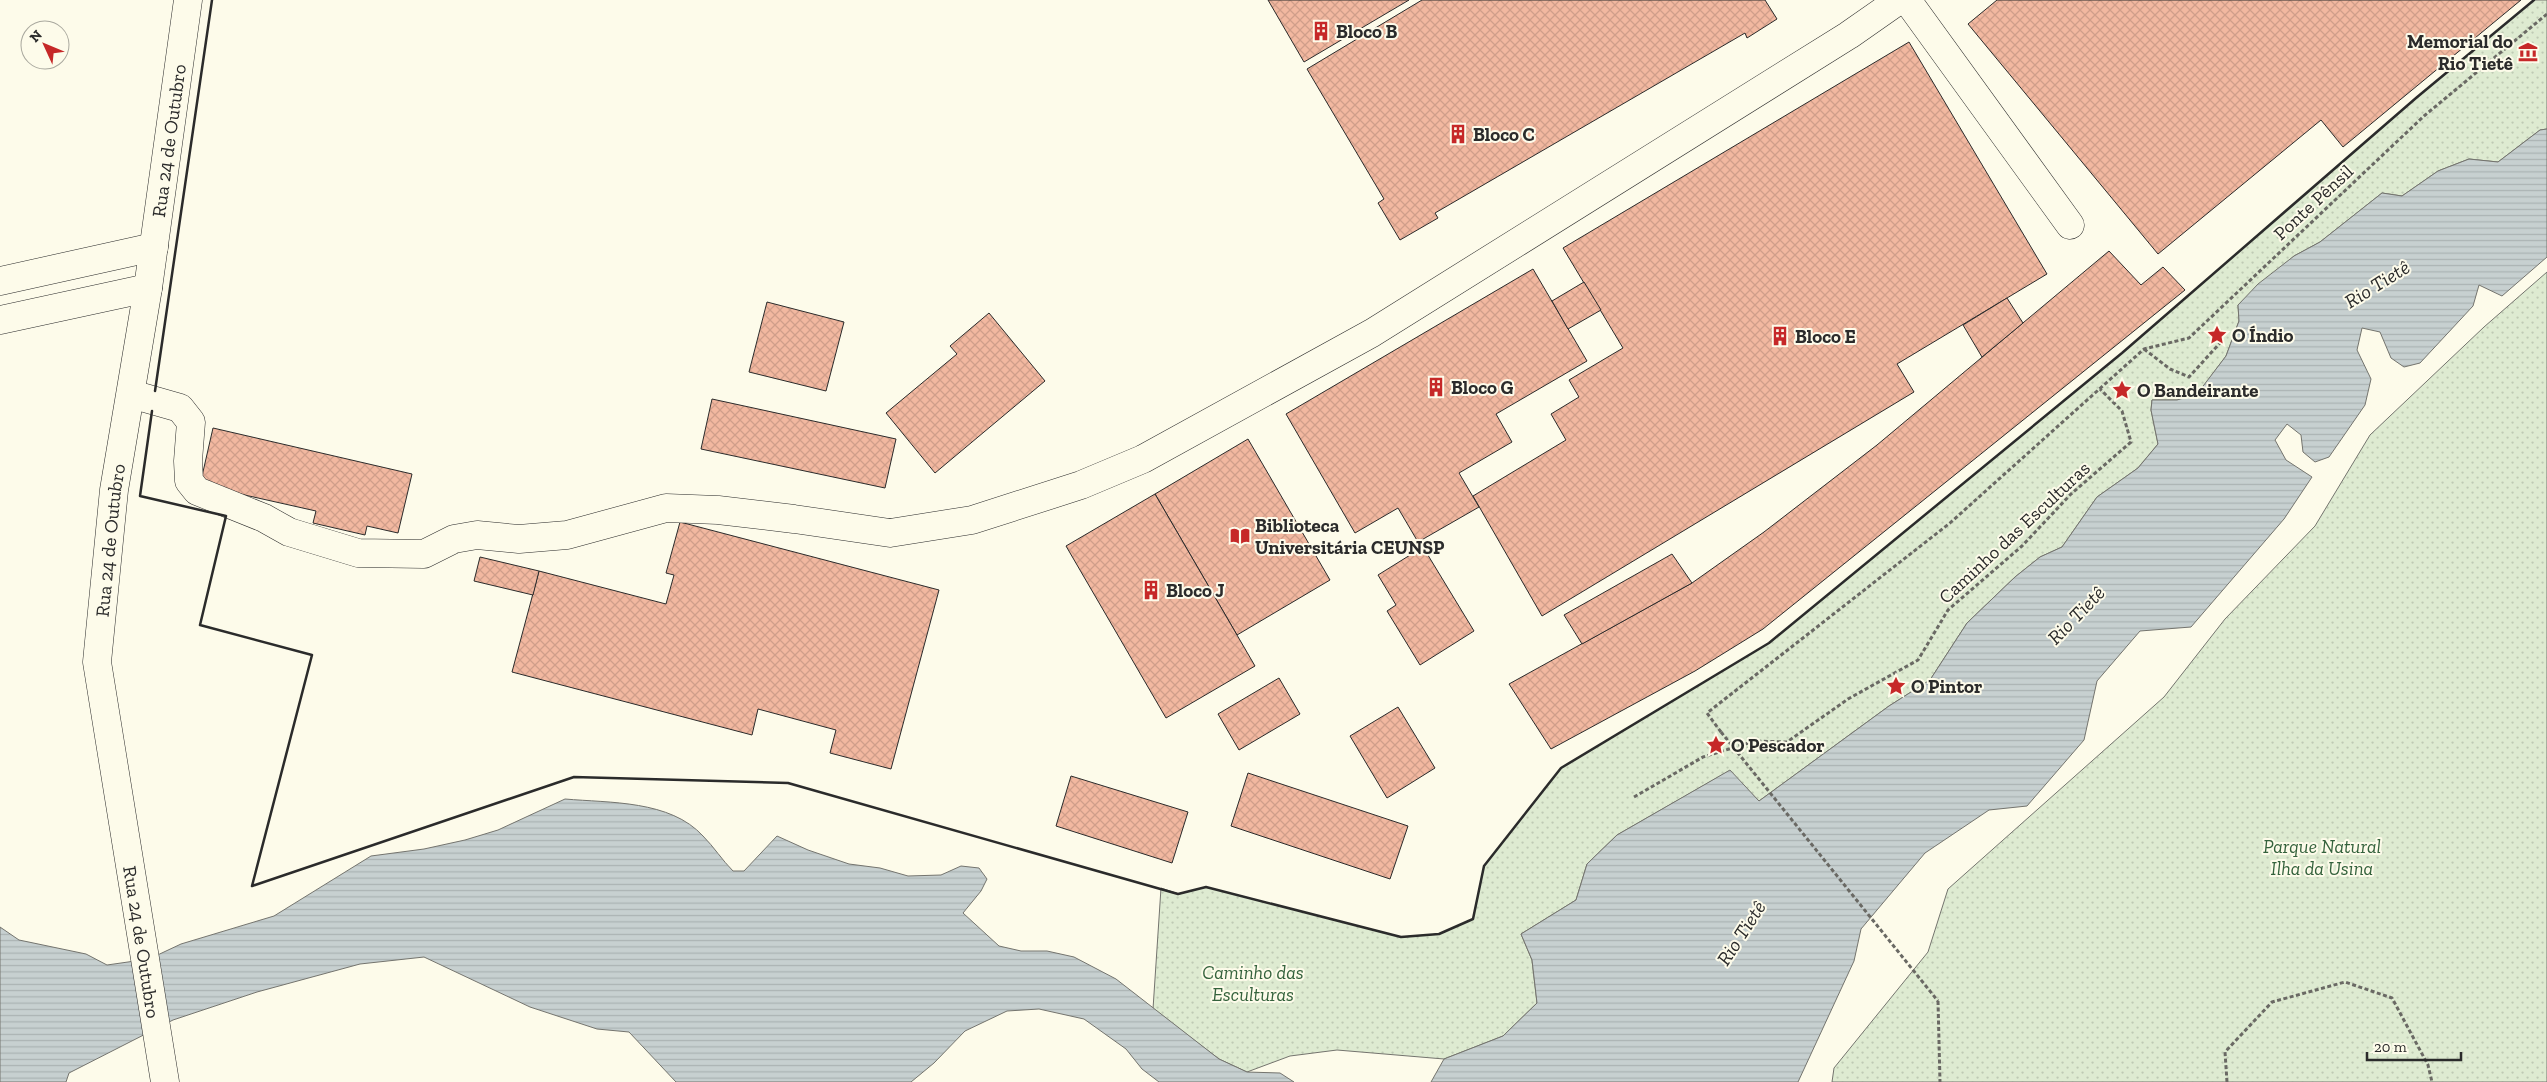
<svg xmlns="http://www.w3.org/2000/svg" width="2547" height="1082" font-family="'Zilla Slab',serif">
<defs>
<pattern id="park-dots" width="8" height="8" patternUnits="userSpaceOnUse" patternTransform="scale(1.25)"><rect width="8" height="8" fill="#deebd1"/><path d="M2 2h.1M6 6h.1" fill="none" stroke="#bfcab4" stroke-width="1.8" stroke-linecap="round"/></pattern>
<pattern id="water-rules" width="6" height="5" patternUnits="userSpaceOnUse" patternTransform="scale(1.25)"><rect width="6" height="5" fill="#c7d0d0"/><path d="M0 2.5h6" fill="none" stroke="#abb3b3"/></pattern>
<pattern id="building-cross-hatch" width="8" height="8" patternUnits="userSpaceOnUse" patternTransform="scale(1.25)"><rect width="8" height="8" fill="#f2b8a0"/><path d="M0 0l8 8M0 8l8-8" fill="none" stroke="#d09e8a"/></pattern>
</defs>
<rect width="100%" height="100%" fill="#fdfbea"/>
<!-- park -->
<g fill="url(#park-dots)" stroke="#74746e">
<polygon points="2534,0 2547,0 2547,129 2540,130 2498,162 2469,159 2438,171 2402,196 2382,193 2320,242 2294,256 2238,305 2239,321 2226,356 2197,395 2177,400 2152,400 2151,410 2158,444 2138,468 2097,497 2062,547 2040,557 2015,577 1967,623 1930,680 1889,706 1759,801 1729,771 1617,835 1587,864 1576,900 1521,934 1532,960 1537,1003 1503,1036 1444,1059 1337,1050 1290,1056 1247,1072 1219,1059 1153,1009 1161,888 1179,894 1206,887 1401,937 1439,934 1473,919 1484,866 1561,768 1769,643 2122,353 2416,98"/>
<polygon points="2547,272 2547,1082 1832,1082 1834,1068 1928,952 1948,889 2164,697 2225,619 2315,526 2370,435 2484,327"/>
</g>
<!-- water -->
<g fill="url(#water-rules)" stroke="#74746e">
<polygon points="2547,129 2547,257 2502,296 2479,285 2473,306 2420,363 2404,367 2391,358 2380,332 2362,328 2357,350 2371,379 2365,405 2329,457 2315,462 2303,452 2301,435 2287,424 2275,440 2286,460 2312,477 2284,519 2191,627 2140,631 2097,681 2084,740 2027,806 1989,810 1925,853 1861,929 1854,961 1798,1082 1431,1082 1444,1059 1503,1036 1537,1003 1532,960 1521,934 1576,900 1587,864 1617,835 1730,770 1759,801 1889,706 1930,680 1967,623 2015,577 2040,557 2062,547 2097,497 2138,468 2158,444 2151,410 2152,400 2177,400 2197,394 2226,356 2239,321 2238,305 2258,284 2294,256 2320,242 2382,193 2402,196 2438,171 2469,159 2498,162 2540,130"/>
<path d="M 565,799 C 610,803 670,800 703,836 C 714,847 722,860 733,871 L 744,871 L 777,836 L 808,850 L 849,864 L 880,868 L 908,876 L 941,875 L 961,866 L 979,868 L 987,879 L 981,891 L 963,913 L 999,946 L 1021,951 L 1047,951 L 1074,957 L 1116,979 L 1219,1059 L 1247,1072 L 1280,1073 L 1294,1082 L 1159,1082 L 1142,1069 L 1126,1049 L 1084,1019 L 1039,1009 L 1007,1011 L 965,1031 L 934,1063 L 911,1082 L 676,1082 L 629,1032 L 597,1029 L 530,1007 L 424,957 L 360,964 L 257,992 L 173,1020 L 69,1073 L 66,1082 L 0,1082 L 0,927 L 19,940 L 86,954 L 107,965 L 149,959 L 181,944 L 274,916 L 371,856 L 424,849 L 465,840 L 498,830 Z"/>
</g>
<!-- building -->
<g fill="url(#building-cross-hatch)" stroke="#2b2b2b">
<polygon points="1268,0 1409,0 1304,62"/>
<polygon points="1422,0 1765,0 1777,19 1747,38 1745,33 1435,213 1438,218 1400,240 1378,203 1384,199 1307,69"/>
<polygon points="1997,0 2521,0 2343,147 2321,120 2158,254 1968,24"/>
<polygon points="1909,42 2047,274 1897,364 1914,392 1542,616 1473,496 1566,440 1551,414 1579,397 1569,380 1623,348 1563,248"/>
<polygon points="2109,251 2141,285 2163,267 2185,290 1763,629 1695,671 1551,749 1509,684 1692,583 1764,532 1877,445"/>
<polygon points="1533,269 1587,361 1496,414 1512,442 1459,473 1479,507 1418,542 1398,508 1355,533 1286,414"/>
<polygon points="1584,282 1601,310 1568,329 1552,301"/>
<polygon points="2007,298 2023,323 1982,357 1963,325"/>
<polygon points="767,302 844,322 826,391 749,372"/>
<polygon points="989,313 1045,381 935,473 886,413 957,354 950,346"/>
<polygon points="712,399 896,439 885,488 701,449"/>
<polygon points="213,428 412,474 398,533 367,526 365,535 313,523 316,511 200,485"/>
<polygon points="1248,439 1330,580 1237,635 1155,494"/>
<polygon points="1155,494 1255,666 1166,718 1066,546"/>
<polygon points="680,522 939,590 891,769 830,753 836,730 758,709 752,735 512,672 539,571 666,604 674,575 666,573"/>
<polygon points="1423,547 1474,631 1420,665 1387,611 1396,605 1378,575"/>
<polygon points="1672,554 1692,583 1582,644 1564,615"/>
<polygon points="480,557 539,571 533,595 474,581"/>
<polygon points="1279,678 1300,714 1239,750 1218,714"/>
<polygon points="1398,707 1435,768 1387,798 1350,736"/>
<polygon points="1248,773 1408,826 1390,879 1231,826"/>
<polygon points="1071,776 1188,812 1172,863 1056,826"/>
</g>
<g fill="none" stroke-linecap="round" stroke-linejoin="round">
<defs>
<g id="minor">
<polyline points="1907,0 2070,225"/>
<polyline points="0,281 154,247"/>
<polyline points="0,320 148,288"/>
<polyline points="131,394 180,408 191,422 188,461 189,481 197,491 264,518 289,532 358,553 424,554 454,539 477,535 519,539 567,535 666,508 718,510 794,519 890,533 972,520 1081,485 1143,459 1372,333 1849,35 1899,0"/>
<path id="s1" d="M 165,1082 L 97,662 L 114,490 L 148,288 L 188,0"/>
</g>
</defs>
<!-- minor casing -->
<use href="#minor" stroke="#2b2b2b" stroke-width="29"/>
<!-- path -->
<g stroke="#6a6964" stroke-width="3" stroke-dasharray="4 2.5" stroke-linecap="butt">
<polyline points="2144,349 2170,369 2189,377 2220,343"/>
<polyline points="1721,732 1707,713 1950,523 2144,349 2189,338 2424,116 2547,14"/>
<polyline points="1634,797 1703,757 1755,741 1787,742 1848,699 1918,660 1948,610 2022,546 2071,494 2131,442 2122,411 2100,389"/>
<polyline points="1938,1001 1940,1082"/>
<polyline points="2227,1082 2225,1052 2272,1002 2345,982 2392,998 2428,1065 2432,1082"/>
</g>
<!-- minor -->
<use href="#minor" stroke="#fdfbea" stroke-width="28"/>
<!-- path-bridge -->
<polyline stroke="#6a6964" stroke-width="3" stroke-dasharray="4 2.5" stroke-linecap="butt" points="1721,732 1938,1001"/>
<!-- wall -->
<g stroke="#2b2b2b" stroke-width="2.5">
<polyline points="155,391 212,0"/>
<polyline points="152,411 140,496 226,516 200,625 312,655 252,886 574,777 788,783 1178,894 1206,887 1401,937 1439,934 1473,919 1484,866 1561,768 1769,643 2122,353 2416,98 2534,0"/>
</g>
</g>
<!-- icons -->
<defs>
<symbol id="building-bare" viewBox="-9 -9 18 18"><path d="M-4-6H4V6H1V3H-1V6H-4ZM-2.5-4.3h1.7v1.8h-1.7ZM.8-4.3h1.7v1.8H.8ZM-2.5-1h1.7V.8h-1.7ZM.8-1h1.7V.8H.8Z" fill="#c62828" stroke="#fdfbea" stroke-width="2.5" paint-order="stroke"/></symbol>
<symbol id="museum-bare" viewBox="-9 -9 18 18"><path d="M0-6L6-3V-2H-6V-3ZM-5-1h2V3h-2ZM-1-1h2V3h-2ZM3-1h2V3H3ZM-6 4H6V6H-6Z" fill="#c62828" stroke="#fdfbea" stroke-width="2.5" paint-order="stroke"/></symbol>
<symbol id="sight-bare" viewBox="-9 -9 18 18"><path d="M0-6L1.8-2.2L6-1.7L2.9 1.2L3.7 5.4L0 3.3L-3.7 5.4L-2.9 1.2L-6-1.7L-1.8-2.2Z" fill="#c62828" stroke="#fdfbea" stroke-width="2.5" paint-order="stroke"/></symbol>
<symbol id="library-bare" viewBox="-9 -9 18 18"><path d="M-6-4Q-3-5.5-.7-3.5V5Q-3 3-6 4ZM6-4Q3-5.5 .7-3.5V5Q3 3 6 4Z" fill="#c62828" stroke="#fdfbea" stroke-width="2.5" paint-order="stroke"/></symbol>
</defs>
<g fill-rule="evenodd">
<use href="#building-bare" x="1307" y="17" width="28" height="28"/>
<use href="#museum-bare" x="2514" y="38" width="28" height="28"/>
<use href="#building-bare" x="1444" y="120" width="28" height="28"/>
<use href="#sight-bare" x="2203" y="321" width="28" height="28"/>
<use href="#building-bare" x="1766" y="322" width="28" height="28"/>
<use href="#building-bare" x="1422" y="373" width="28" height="28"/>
<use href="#sight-bare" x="2108" y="376" width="28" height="28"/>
<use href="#library-bare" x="1226" y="522" width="28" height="28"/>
<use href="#building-bare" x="1137" y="576" width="28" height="28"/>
<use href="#sight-bare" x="1882" y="672" width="28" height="28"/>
<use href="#sight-bare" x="1702" y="731" width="28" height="28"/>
</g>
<g text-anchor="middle" stroke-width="4" stroke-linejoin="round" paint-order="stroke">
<!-- poi labels -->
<g font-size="19" font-weight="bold" fill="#2b2b2b" stroke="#fdfbea" text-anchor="start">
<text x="1336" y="38">Bloco B</text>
<text x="2513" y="48" text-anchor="end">Memorial do<tspan x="2513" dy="22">Rio Tietê</tspan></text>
<text x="1473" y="141">Bloco C</text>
<text x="2232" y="342">O Índio</text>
<text x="1795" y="343">Bloco E</text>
<text x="1451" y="394">Bloco G</text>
<text x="2137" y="397">O Bandeirante</text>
<text x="1255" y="532">Biblioteca<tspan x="1255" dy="22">Universitária CEUNSP</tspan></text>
<text x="1166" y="597">Bloco J</text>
<text x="1911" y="693">O Pintor</text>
<text x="1731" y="752">O Pescador</text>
</g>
<!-- street labels -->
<g font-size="19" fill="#2b2b2b" stroke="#fdfbea">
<text dy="7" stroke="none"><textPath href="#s1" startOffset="952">Rua 24 de Outubro</textPath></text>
<text transform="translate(2313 202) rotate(-43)" y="7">Ponte Pênsil</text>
<text transform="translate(2014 532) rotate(-43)" y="7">Caminho das Esculturas</text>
<text dy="7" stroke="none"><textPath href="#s1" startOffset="548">Rua 24 de Outubro</textPath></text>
<text transform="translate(142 942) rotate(81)" y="7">Rua 24 de Outubro</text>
</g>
<!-- park labels -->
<g font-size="19" font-style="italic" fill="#34623c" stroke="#fdfbea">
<text x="2322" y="853">Parque Natural<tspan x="2322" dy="22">Ilha da Usina</tspan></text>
<text x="1253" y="979">Caminho das<tspan x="1253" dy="22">Esculturas</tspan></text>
</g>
<!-- water labels -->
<g font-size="20" font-style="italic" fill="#2b2b2b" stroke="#fdfbea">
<text transform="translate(2377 284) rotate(-32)" y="7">Rio Tietê</text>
<text transform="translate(2076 615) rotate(-46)" y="7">Rio Tietê</text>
<text transform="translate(1741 933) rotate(-57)" y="7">Rio Tietê</text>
</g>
</g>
<!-- north arrow -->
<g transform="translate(45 45) rotate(314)"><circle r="24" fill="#fdfbea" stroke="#a9a89e"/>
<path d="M0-4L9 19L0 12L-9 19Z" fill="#c62828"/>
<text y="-8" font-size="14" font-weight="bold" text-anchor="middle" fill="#2b2b2b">N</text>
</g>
<!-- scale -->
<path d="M2367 1052v8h94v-8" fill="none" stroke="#2b2b2b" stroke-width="2.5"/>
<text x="2374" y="1052" font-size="15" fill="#2b2b2b" stroke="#fdfbea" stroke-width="4" paint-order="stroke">20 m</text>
</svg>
